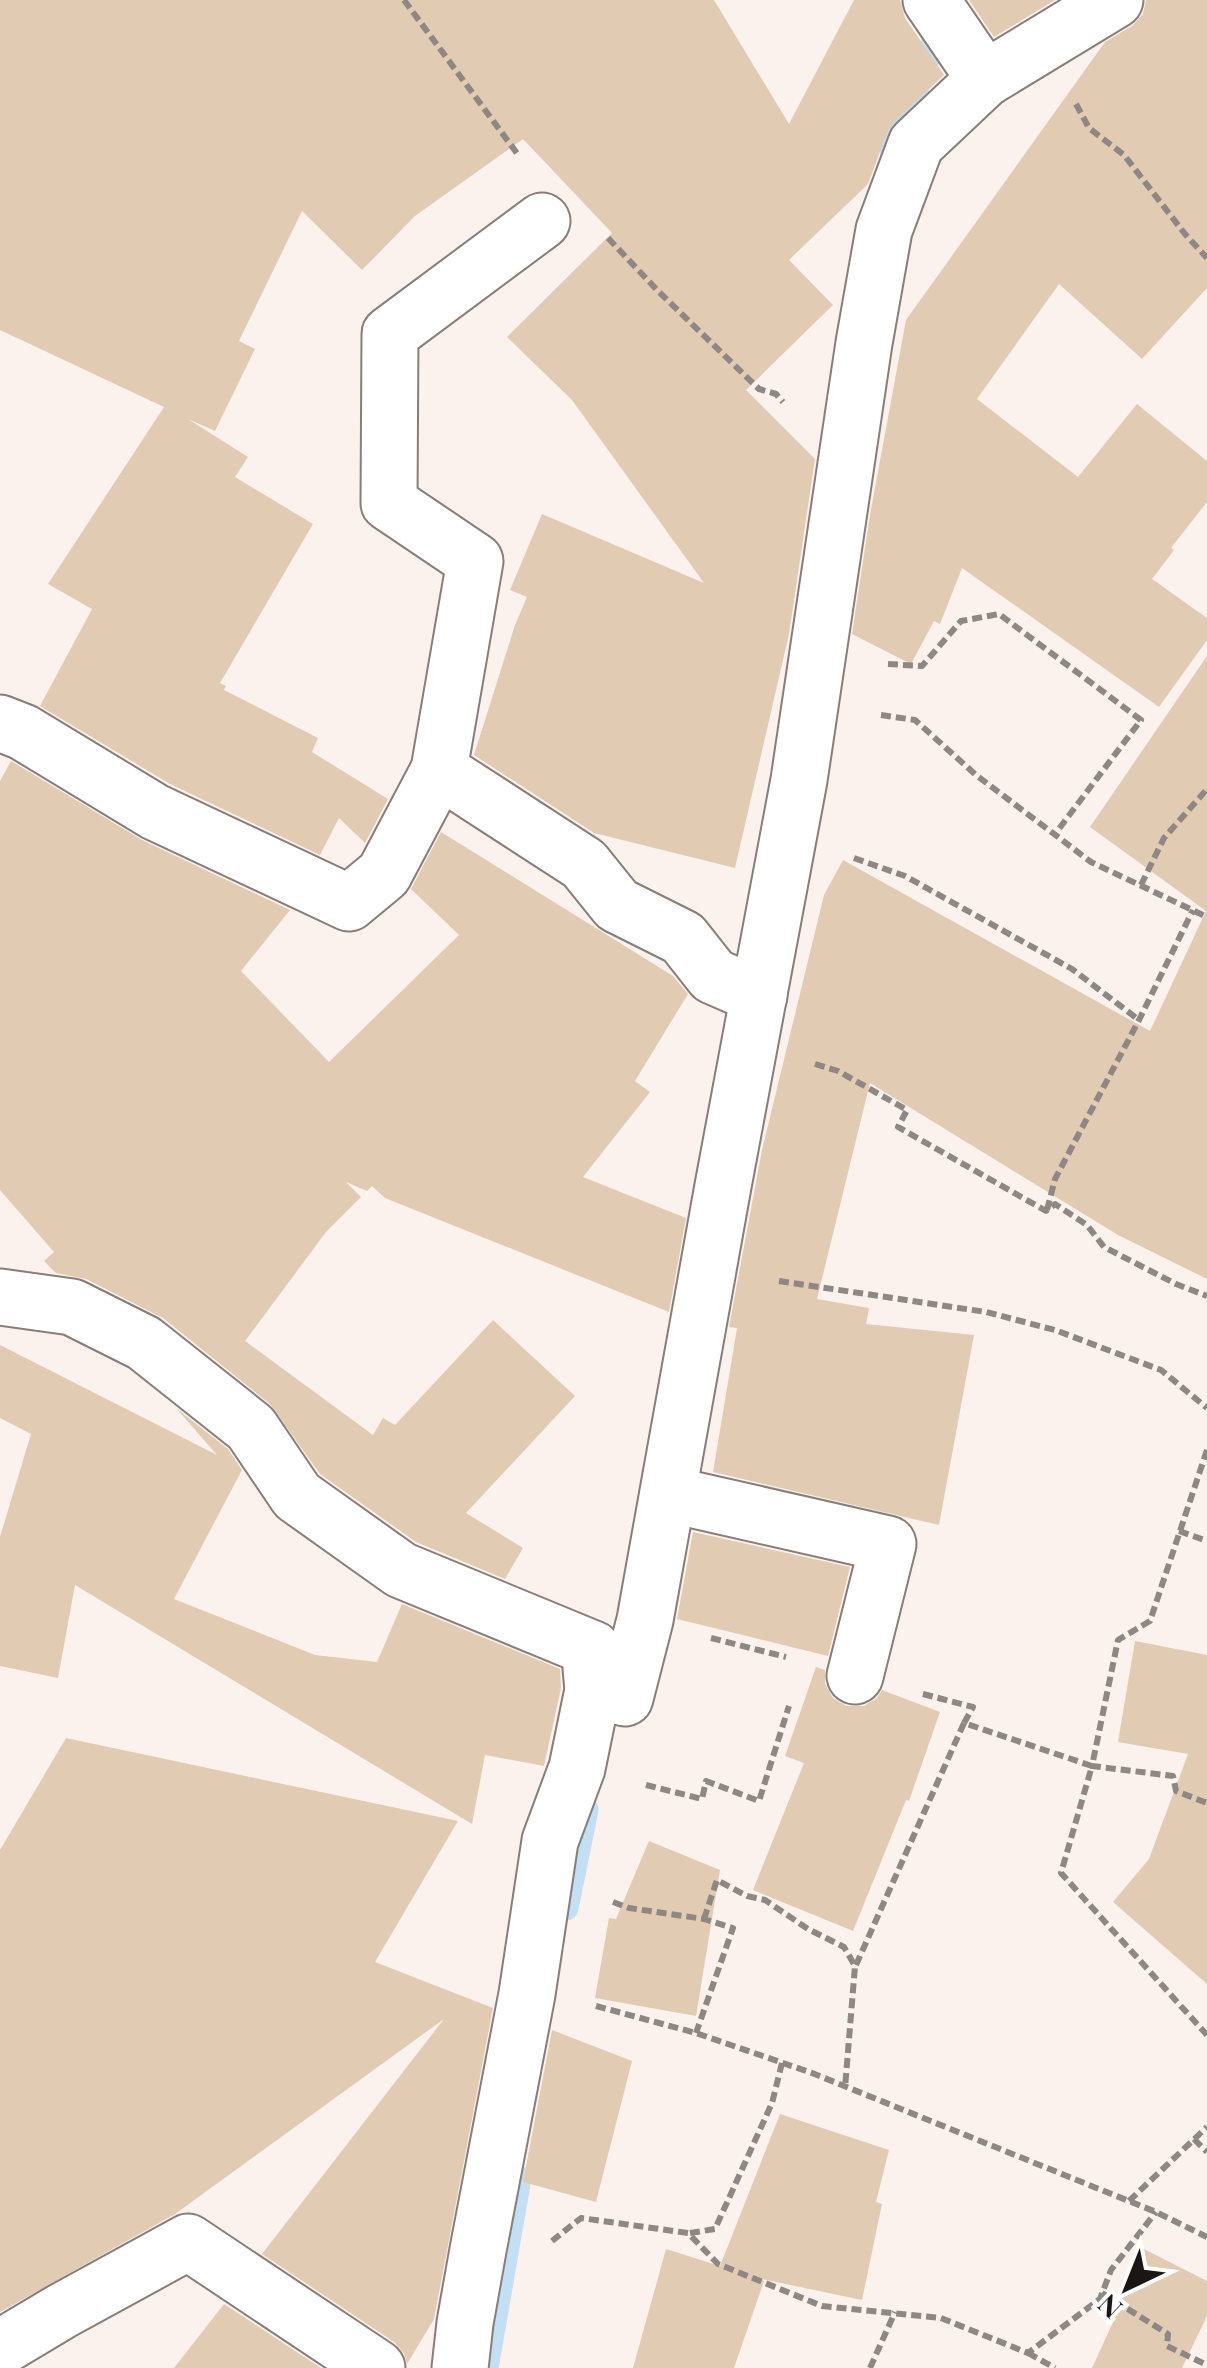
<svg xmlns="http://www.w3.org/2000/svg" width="1207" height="2368" font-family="'Playfair Display',serif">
<rect width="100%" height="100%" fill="#fbf1ed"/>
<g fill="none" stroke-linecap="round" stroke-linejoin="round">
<!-- stream -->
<g stroke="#c2dff3" stroke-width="25">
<polyline points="892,149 938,32"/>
<polyline points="566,1908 586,1810"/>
<polyline points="486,2368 519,2178"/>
</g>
</g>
<!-- building -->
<g fill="#e1ccb3">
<polygon points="0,0 714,0 789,124 854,0 900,0 905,18 944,75 894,122 887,133 868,184 789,260 833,305 746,390 815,459 789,634 735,868 594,833 474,755 515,625 527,597 510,590 542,514 704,583 572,400 507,337 612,233 523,139 415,216 362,270 302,211 239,341 255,349 215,431 188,419 248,457 235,477 313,524 220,683 226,686 224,690 318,738 312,752 388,799 365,843 339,818 320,855 170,784 40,706 92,609 48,584 164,407 0,330"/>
<polygon points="969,0 1055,0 994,37"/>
<polygon points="1146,0 1207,0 1207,288 1142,359 1059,284 977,399 1078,477 1137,404 1207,461 1207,502 1171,548 1174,550 1152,579 1207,618 1207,640 1159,707 962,568 940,624 934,621 911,664 852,634 870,515 906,320 1105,42 1132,26 1143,14"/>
<polygon points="1207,656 1207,1279 1118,1235 870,1083 817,1299 869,1308 866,1324 974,1335 939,1525 713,1472 737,1328 729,1327 762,1150 824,895 843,860 1150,1031 1206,911 1090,827"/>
<polygon points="11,761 142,840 290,910 241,971 329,1062 459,935 411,889 441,832 673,976 688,994 635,1081 650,1092 583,1177 686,1218 669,1312 385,1198 372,1186 367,1191 346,1182 361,1197 326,1232 245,1341 373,1435 383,1418 395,1425 493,1320 575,1396 466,1513 523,1548 505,1579 416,1542 320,1474 270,1404 163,1318 86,1279 56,1273 44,1261 54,1252 0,1190 0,781"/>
<polygon points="0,1345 217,1455 176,1408 228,1449 242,1470 174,1599 315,1655 377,1662 402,1604 560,1669 561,1688 544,1766 485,1755 472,1824 75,1585 58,1678 0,1666 0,1537 31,1434 0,1418"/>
<polygon points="693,1532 850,1567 828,1656 677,1619"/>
<polygon points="1135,1641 1207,1655 1207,1984 1113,1902 1149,1859 1188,1754 1118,1742"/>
<polygon points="816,1667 825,1670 825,1684 833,1698 846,1706 864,1706 877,1698 882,1690 940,1712 909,1801 906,1800 853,1931 753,1890 804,1763 785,1756"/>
<polygon points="66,1738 458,1821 375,1962 493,2008 434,2319 407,2364 404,2353 394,2342 262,2254 444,2019 175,2214 0,2312 0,1850"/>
<polygon points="649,1841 720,1870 696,2016 595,1998 609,1918 616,1919"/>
<polygon points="552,2030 632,2061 596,2202 523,2182"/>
<polygon points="780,2114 889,2150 876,2202 882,2204 862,2300 757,2278 764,2281 734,2368 633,2368 666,2249 720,2266"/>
<polygon points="1140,2247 1207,2281 1207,2316 1182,2368 1092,2368 1114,2320"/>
<polygon points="224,2304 321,2368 174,2368"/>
</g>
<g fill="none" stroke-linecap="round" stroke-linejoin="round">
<defs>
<g id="minor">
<polyline points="985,79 1115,0"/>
<polyline points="542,221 390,334 389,503 475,561 439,770 584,864 617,905 683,938 713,976 759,996"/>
<polyline points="0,723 23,732 155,812 349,903 384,874 439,770"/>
<polyline points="0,1297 72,1307 144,1343 251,1428 297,1496 401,1570 593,1649 591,1668 593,1690 577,1768 550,1841 527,1994 478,2250 465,2323 460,2368"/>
<polyline points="668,1494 888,1544 855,1676"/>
<polyline points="593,1690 625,1698 645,1620 723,1186 799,780 864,343 884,230 916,144 985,79 931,0"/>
<polyline points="0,2348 62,2311 188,2242 377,2368"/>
</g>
</defs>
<!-- minor casing -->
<use href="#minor" stroke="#877e7a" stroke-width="59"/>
<!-- path -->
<g stroke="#8e8784" stroke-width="6" stroke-dasharray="10 5" stroke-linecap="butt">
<polyline points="404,0 519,156"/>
<polyline points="1076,104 1089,128 1124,155 1185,234 1207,258"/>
<polyline points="608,238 658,291 759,389 776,394 783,402"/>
<polyline points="888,664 922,666 961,621 999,614 1141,720 1055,834"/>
<polyline points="881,715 915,720 976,775 1091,862 1207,917"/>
<polyline points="854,858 905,876 1072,969 1139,1020"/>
<polyline points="1141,885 1164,838 1207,789"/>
<polyline points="815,1064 838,1071 907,1110 898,1127 1046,1211 1055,1204 1087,1225 1104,1247 1176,1284 1207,1296"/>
<polyline points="1047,1210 1055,1179 1139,1020 1193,910"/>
<polyline points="779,1281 986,1312 1055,1330 1161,1370 1207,1408"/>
<polyline points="1207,1450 1150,1621 1118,1640 1092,1766 1173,1776 1176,1791 1207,1803"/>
<polyline points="1179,1531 1207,1541"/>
<polyline points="711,1638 786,1657"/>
<polyline points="923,1694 973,1707 964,1723 1092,1766 1061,1873 1207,2035"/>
<polyline points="646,1785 702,1799 706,1781 759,1801 789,1706"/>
<polyline points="613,1902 629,1908 704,1919 733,1928 696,2033"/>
<polyline points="704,1919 717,1880 747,1896 765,1900 808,1929 844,1947 855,1966 845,2088"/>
<polyline points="856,1965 964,1723"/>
<polyline points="596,2006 696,2033 812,2073 1156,2212 1207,2237"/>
<polyline points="1194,2139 1207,2152"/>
<polyline points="1129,2201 1207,2127"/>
<polyline points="690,2233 715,2229 772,2103 782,2063"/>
<polyline points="552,2241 581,2218 688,2233 718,2264 822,2306 941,2318 1028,2353 1100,2299 1111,2270 1156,2212"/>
<polyline points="1102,2293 1168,2334 1167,2346 1207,2365"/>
<polyline points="1028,2353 1055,2368"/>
<polyline points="870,2368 895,2312"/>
</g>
<!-- minor -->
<use href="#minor" stroke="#fff" stroke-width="55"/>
</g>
<!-- north arrow -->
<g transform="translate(1127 2288) rotate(223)" stroke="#ffffff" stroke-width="8" paint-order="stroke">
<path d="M0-8L18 38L0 25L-18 38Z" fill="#191614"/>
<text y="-15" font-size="28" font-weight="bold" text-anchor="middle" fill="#191614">N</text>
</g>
</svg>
